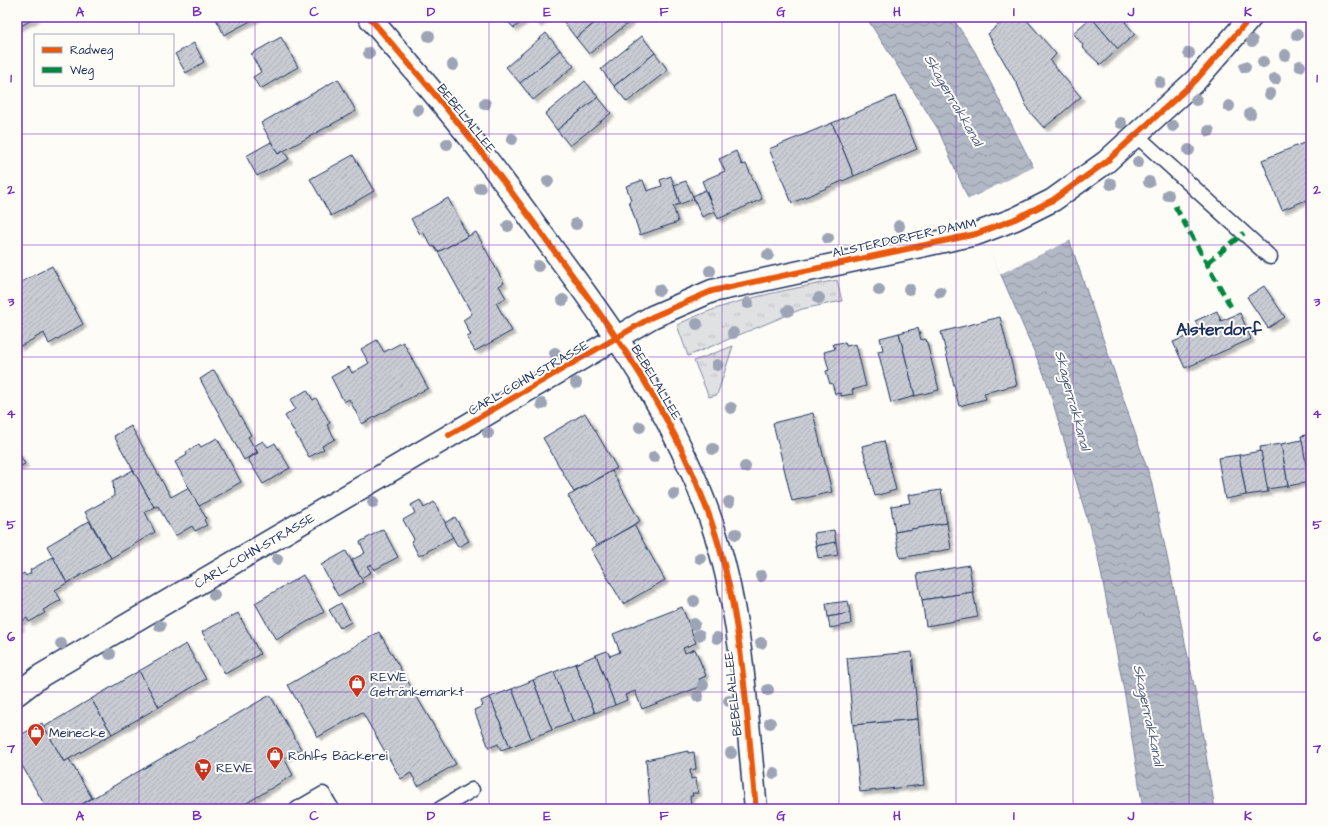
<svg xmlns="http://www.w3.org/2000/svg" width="1328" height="826" font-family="'Architects Daughter',sans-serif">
<defs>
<pattern id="grass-tufts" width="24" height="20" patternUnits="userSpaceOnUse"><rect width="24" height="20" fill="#e0e1e3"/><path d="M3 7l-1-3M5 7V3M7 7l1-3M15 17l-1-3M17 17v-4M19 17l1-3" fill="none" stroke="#c0c1c5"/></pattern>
<pattern id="water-waves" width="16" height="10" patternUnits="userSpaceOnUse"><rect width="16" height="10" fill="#b3b8c5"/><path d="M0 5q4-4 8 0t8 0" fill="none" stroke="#9196a3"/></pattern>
<pattern id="building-hatch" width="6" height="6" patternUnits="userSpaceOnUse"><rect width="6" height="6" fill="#c9ccd3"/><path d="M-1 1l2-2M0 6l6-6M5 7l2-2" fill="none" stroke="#acb0b8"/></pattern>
<filter id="shadow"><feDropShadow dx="3.5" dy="3.5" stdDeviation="1" flood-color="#0004"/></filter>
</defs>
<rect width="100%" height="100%" fill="#fdfcf7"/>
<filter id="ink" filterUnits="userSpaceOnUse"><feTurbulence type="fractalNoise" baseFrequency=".025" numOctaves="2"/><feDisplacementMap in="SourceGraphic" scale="8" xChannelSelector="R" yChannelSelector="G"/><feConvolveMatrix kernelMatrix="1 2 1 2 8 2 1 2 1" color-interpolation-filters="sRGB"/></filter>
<g filter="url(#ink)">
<!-- grass -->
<g fill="url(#grass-tufts)" stroke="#7e88a0">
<path d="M 837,280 L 842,301 L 802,309 L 688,356 L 677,325 C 726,300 783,291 837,280 Z"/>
<polygon points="733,346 717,395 709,397 694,361"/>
</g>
<!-- water -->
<polygon fill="url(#water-waves)" stroke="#76819c" points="866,17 952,17 975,52 1068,236 1151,480 1196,695 1215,809 1143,809 1126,701 1097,552 1046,379 938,129"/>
<!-- pier -->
<polygon fill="#fdfcf7" points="1036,166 1071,240 1000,274 967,200"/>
<!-- building -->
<g fill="url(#building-hatch)" stroke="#1b2f5e" filter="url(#shadow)">
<polygon points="17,17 37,17 17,28"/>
<polygon points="215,17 258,17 224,35"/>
<polygon points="504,17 528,17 514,28"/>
<polygon points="533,17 546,17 538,24"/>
<polygon points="569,17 602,17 576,38 563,21"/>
<polygon points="602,17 629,17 632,20 589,54 576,38"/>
<polygon points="1007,17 1024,17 1056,54 1050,61 1081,97 1044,128 1028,110 1018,86 988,34"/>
<polygon points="1084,17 1091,17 1118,49 1101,65 1082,47 1083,45 1073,33 1087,21"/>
<polygon points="1091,17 1123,17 1126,21 1125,22 1135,34 1118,49"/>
<polygon points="546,33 560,50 520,83 506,67"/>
<polygon points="642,36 655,53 614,86 601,69"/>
<polygon points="281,37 298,67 260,89 253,77 261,72 251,54"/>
<polygon points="194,43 204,62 186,73 175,54"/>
<polygon points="560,50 574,66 533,100 520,83"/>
<polygon points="655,53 668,70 627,102 614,86"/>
<polygon points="338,79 356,111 278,154 261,123"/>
<polygon points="585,81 598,97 557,130 545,114"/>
<polygon points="895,96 917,149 854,176 832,123"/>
<polygon points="598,97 611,113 570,146 557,130"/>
<polygon points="832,123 854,176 792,203 769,149"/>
<polygon points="1311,140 1311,198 1282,210 1262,160"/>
<polygon points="271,142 278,154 284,151 289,159 257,176 246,156"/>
<polygon points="736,151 742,165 746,164 762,199 718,219 702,181 725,171 719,159"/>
<polygon points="353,155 374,191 331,216 310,179"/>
<polygon points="671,176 680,204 673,206 678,222 640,235 629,201 631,200 626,186 643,180 647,191 662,186 660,180"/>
<polygon points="686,181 694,199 680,204 674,185"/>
<polygon points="705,190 715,211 702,217 693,196"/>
<polygon points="448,198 468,236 438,252 434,246 432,247 423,232 420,234 411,219"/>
<polygon points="476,232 504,283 499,286 506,298 496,303 512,331 475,351 467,337 471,335 463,320 472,314 438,252"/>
<polygon points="52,266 83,324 49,344 44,333 19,347 17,343 17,284"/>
<polygon points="1264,286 1285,317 1268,328 1247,297"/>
<polygon points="1217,311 1221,321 1240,313 1251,339 1185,368 1173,342 1200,331 1195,321"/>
<polygon points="1000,317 1017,385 984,393 986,399 959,406 941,332"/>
<polygon points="918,328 921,340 926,339 939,390 915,396 899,333"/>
<polygon points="899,333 915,396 891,403 878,351 883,350 880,338"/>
<polygon points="377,340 384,352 403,342 428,388 362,424 349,399 344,402 331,377 349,367 352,373 369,363 361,349"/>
<polygon points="845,342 846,346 856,344 866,386 852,390 853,394 841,396 841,393 835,394 832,383 830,384 826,371 829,370 824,352 835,349 833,344"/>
<polygon points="214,370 251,435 248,437 257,452 244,460 200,379"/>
<polygon points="307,390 313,400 316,398 330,423 327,425 335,439 322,446 324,449 309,457 285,416 295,409 290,400"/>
<polygon points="585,413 617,468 574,492 543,438"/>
<polygon points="813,413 832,492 792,501 773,423"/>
<polygon points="131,426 171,497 189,487 206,518 204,520 207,525 195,531 192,526 175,536 158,506 154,507 114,436"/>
<polygon points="1311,434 1311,477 1308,478 1301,436"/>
<polygon points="217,438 241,482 199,506 175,462 187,455 186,452 199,444 201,447"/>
<polygon points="1302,440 1309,482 1288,486 1281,444"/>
<polygon points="263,441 268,447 275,443 290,468 263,484 248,459 258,453 254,446"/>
<polygon points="884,441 896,490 875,496 862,446"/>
<polygon points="1281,444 1288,486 1267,489 1260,447"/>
<polygon points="17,450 25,464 17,468"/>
<polygon points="1261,451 1268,492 1246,495 1239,455"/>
<polygon points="1239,455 1246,495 1225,499 1218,458"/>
<polygon points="133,470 154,507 145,512 155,532 111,558 85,512 114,496 113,481"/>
<polygon points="612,471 640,521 597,546 568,496"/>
<polygon points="941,490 947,523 895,532 891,506 910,503 908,495"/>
<polygon points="420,500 424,508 434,502 453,537 419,556 411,541 414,539 403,520 415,513 411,505"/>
<polygon points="455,517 469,541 458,547 445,523"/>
<polygon points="89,521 111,558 67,583 47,546"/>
<polygon points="947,523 951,549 900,558 895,532"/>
<polygon points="634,525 665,580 623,604 591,549"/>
<polygon points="383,529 398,557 374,570 371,564 367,566 371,572 361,578 352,560 365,553 360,542"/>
<polygon points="834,530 836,542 816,546 814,533"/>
<polygon points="836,542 838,555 818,558 816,546"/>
<polygon points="346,551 363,582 338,596 321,565"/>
<polygon points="53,557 67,583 55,590 61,600 43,610 45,613 29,622 27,618 19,623 21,627 17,629 17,577 24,573 26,576 31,573 30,570"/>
<polygon points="969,565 973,592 922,600 917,574"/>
<polygon points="303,575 324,612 276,640 255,603"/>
<polygon points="973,592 978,617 926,626 922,600"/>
<polygon points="848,601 850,613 828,617 826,604"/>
<polygon points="341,603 351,622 340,628 329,610"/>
<polygon points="682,607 696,643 683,648 685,653 695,649 706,676 699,679 702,686 642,709 635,691 625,695 627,700 615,705 596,655 607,651 610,656 620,652 613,634"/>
<polygon points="238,613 260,654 225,674 202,632"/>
<polygon points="850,613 851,624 830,628 828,617"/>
<polygon points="379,632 456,764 418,786 411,773 401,779 362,712 318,737 288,685"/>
<polygon points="186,644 206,679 159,707 139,671"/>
<polygon points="912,652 918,719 853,725 847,658"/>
<polygon points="596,655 615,705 595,713 575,664"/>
<polygon points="575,664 595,713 573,722 554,672"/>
<polygon points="139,671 159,707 112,734 91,699"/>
<polygon points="554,672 573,722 552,730 533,680"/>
<polygon points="533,680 552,730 531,738 512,689"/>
<polygon points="512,689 531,738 510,747 490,697"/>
<polygon points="270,695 301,749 284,758 293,775 237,809 74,809"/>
<polygon points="490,697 510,747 501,750 498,744 489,748 474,710 483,706 481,701"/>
<polygon points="91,699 112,734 64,762 44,727"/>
<polygon points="918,719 924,785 860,792 853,725"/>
<polygon points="42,723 64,762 69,759 92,798 74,809 47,809 17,757 17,737"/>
<polygon points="688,751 688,753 694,752 696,769 690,770 691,779 696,778 698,793 692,793 693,796 690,796 691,809 650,809 646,760"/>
</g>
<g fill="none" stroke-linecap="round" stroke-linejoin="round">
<defs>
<g id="lane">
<polyline points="1136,135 1270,257"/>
<polyline points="297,809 323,794 332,809"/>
<polyline points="440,809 472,790"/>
</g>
<g id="secondary">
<path d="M 369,17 C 408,63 448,108 485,157 C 509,188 532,220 555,252 C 623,343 683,429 717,539 C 743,624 747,721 756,809"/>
<polyline points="17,694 42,675 652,317 712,291 976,234 1015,219 1053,200 1106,162 1196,80 1251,17"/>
</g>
</defs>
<!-- lane casing -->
<use href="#lane" stroke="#1b2f5e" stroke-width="17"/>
<!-- secondary casing -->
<use href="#secondary" stroke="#1b2f5e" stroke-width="25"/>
<!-- lane -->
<use href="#lane" stroke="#fdfcf7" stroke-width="14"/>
<!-- secondary -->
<use href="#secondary" stroke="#fdfcf7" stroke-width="22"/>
<!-- quiet -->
<g stroke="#00873e" stroke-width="5" stroke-dasharray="10 5" stroke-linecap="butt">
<polyline points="1175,206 1231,307"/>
<polyline points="1207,263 1244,233"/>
</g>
<defs>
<g id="cycleway">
<path d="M 369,17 C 408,63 448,108 485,157 C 509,188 532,220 555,252 C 623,343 683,429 717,539 C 743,624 747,721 756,809"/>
<polyline points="449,435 652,317 712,291 976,234 1015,219 1053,200 1106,162 1196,80 1251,17"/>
</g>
</defs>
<!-- cycleway casing -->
<use href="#cycleway" stroke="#fdfcf7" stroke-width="8"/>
<!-- cycleway -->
<use href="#cycleway" stroke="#e8590c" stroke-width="6"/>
</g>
<!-- trees -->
<g fill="#9ca4b5">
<circle cx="1297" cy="35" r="6"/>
<circle cx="429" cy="36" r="6"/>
<circle cx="1252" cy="41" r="6"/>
<circle cx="369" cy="53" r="6"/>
<circle cx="1189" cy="53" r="6"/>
<circle cx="1285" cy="55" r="6"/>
<circle cx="1263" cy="62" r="6"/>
<circle cx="453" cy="65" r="6"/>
<circle cx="1300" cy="66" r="6"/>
<circle cx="1245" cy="67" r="6"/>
<circle cx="1275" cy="79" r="6"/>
<circle cx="1160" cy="82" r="6"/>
<circle cx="1270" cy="94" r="6"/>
<circle cx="1196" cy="100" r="6"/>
<circle cx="485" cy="104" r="6"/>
<circle cx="1229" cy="106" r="6"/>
<circle cx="418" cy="110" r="6"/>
<circle cx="1250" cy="114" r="6"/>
<circle cx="1121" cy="123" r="6"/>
<circle cx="1173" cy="126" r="6"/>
<circle cx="1209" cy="131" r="6"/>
<circle cx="512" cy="139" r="6"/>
<circle cx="447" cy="144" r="6"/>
<circle cx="1189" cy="150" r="6"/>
<circle cx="1138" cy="162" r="6"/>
<circle cx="548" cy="181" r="6"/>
<circle cx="1149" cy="182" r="6"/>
<circle cx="1111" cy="184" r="6"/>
<circle cx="480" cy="188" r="6"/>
<circle cx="1168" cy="195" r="6"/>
<circle cx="576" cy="224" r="6"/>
<circle cx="508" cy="226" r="6"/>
<circle cx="899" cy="226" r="6"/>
<circle cx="828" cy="238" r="6"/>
<circle cx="768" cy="255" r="6"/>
<circle cx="538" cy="266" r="6"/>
<circle cx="710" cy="271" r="6"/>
<circle cx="909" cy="289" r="6"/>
<circle cx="659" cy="290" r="6"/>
<circle cx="879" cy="290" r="6"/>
<circle cx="940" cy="292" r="6"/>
<circle cx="819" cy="298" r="6"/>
<circle cx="563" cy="300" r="6"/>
<circle cx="748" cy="303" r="6"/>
<circle cx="788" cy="311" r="6"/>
<circle cx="697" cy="324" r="6"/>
<circle cx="733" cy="333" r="6"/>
<circle cx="555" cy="353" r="6"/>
<circle cx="717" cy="365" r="6"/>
<circle cx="576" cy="383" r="6"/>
<circle cx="542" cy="404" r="6"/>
<circle cx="731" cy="408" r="6"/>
<circle cx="640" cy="427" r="6"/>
<circle cx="488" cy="433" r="6"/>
<circle cx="713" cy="449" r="6"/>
<circle cx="654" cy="457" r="6"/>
<circle cx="745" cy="467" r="6"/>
<circle cx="674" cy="494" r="6"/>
<circle cx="373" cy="502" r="6"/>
<circle cx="729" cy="502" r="6"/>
<circle cx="736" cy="534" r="6"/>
<circle cx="700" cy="558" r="6"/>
<circle cx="277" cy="559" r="6"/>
<circle cx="761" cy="576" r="6"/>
<circle cx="214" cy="595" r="6"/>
<circle cx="694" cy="601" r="6"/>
<circle cx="694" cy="624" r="6"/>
<circle cx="160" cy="626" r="6"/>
<circle cx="699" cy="635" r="6"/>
<circle cx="717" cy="638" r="6"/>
<circle cx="761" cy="643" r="6"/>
<circle cx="61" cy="644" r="6"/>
<circle cx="110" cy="654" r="6"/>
<circle cx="703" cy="685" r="6"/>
<circle cx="768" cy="690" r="6"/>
<circle cx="698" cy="696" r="6"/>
<circle cx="729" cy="701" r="6"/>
<circle cx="770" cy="723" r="6"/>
<circle cx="731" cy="753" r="6"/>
<circle cx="774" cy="773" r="6"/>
</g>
</g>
<!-- grid -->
<path fill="none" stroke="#7b2cbf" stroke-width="1" stroke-opacity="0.55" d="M 139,17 L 139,35M 255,17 L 255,809M 372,17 L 372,809M 489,17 L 489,809M 606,17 L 606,809M 722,17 L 722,809M 839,17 L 839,809M 956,17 L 956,809M 1073,17 L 1073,809M 1189,17 L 1189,809M 139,85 L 139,809M 17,134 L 1311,134M 17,245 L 1311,245M 17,357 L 1311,357M 17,469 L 1311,469M 17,581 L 1311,581M 17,692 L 1311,692"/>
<!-- icons -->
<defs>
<symbol id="shop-pin" viewBox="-11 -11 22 30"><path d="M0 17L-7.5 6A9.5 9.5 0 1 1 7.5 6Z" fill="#c8321e" stroke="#fdfcf7"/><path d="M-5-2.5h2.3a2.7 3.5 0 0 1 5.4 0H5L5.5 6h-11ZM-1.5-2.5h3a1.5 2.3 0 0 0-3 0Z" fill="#fff"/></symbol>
<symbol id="supermarket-pin" viewBox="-11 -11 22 30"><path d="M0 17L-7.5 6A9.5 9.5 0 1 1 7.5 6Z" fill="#c8321e" stroke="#fdfcf7"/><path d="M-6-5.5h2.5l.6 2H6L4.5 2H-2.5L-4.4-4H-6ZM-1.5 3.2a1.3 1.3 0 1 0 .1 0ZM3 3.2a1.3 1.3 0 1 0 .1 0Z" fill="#fff"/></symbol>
</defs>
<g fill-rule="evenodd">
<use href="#shop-pin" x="347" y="673" width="20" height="27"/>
<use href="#shop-pin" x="26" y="722" width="20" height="27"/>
<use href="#shop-pin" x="265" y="745" width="20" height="27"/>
<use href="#supermarket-pin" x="193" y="757" width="20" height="27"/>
</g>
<g text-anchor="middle" stroke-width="4" stroke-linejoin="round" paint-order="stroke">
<!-- street labels -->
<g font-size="13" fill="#1b2f5e" stroke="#fdfcf7">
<text transform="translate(467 118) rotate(51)" y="5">BEBELALLEE</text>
<text transform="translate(904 237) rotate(-12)" y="5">ALSTERDORFER DAMM</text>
<text transform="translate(528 377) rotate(-30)" y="5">CARL-COHN-STRASSE</text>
<text transform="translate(657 382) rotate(59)" y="5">BEBELALLEE</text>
<text transform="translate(254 550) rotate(-30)" y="5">CARL-COHN-STRASSE</text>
<text transform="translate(732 694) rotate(-96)" y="5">BEBELALLEE</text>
</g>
<!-- poi labels -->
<g font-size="13" fill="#1b2f5e" stroke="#fdfcf7" text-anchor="start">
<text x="370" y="681">REWE<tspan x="370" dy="15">Getränkemarkt</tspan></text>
<text x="49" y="737">Meinecke</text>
<text x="288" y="760">Rohlfs Bäckerei</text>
<text x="216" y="772">REWE</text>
</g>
<!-- water labels -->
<g font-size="14" font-style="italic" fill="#49587d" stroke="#fdfcf7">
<text transform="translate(954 100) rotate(60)" y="5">Skagerrakkanal</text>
<text transform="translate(1073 400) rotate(75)" y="5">Skagerrakkanal</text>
<text transform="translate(1149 715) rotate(78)" y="5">Skagerrakkanal</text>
</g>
<!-- district labels -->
<g font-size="17" font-weight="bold" fill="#1b2f5e" stroke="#fdfcf7">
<text x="1219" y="335">Alsterdorf</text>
</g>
</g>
<!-- margin -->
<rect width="1328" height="826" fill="none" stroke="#fdfcf7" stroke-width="44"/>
<!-- legend -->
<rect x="34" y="34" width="140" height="52" fill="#fdfcf7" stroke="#a3aaba"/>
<rect x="42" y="47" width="20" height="6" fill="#e8590c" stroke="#a3aaba"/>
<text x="70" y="54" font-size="12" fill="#1b2f5e">Radweg</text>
<rect x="42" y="67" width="20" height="6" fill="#00873e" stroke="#a3aaba"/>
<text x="70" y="74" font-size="12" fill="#1b2f5e">Weg</text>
<rect x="22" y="22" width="1284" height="782" fill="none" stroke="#7b2cbf" stroke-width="1.5"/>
<g font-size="13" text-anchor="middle" font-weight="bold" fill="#7b2cbf">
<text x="80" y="16">A</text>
<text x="197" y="16">B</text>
<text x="314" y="16">C</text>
<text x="431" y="16">D</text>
<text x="547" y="16">E</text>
<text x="664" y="16">F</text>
<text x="781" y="16">G</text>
<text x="897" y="16">H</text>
<text x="1014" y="16">I</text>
<text x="1131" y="16">J</text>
<text x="1248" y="16">K</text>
<text x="11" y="82">1</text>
<text x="1317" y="82">1</text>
<text x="11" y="194">2</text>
<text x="1317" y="194">2</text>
<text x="11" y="306">3</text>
<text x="1317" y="306">3</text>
<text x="11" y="418">4</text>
<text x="1317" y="418">4</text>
<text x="11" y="529">5</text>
<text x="1317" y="529">5</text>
<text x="11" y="641">6</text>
<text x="1317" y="641">6</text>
<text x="11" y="753">7</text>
<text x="1317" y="753">7</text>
<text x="80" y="820">A</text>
<text x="197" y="820">B</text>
<text x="314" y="820">C</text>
<text x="431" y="820">D</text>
<text x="547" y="820">E</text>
<text x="664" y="820">F</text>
<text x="781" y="820">G</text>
<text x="897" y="820">H</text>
<text x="1014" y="820">I</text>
<text x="1131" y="820">J</text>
<text x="1248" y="820">K</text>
</g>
</svg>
